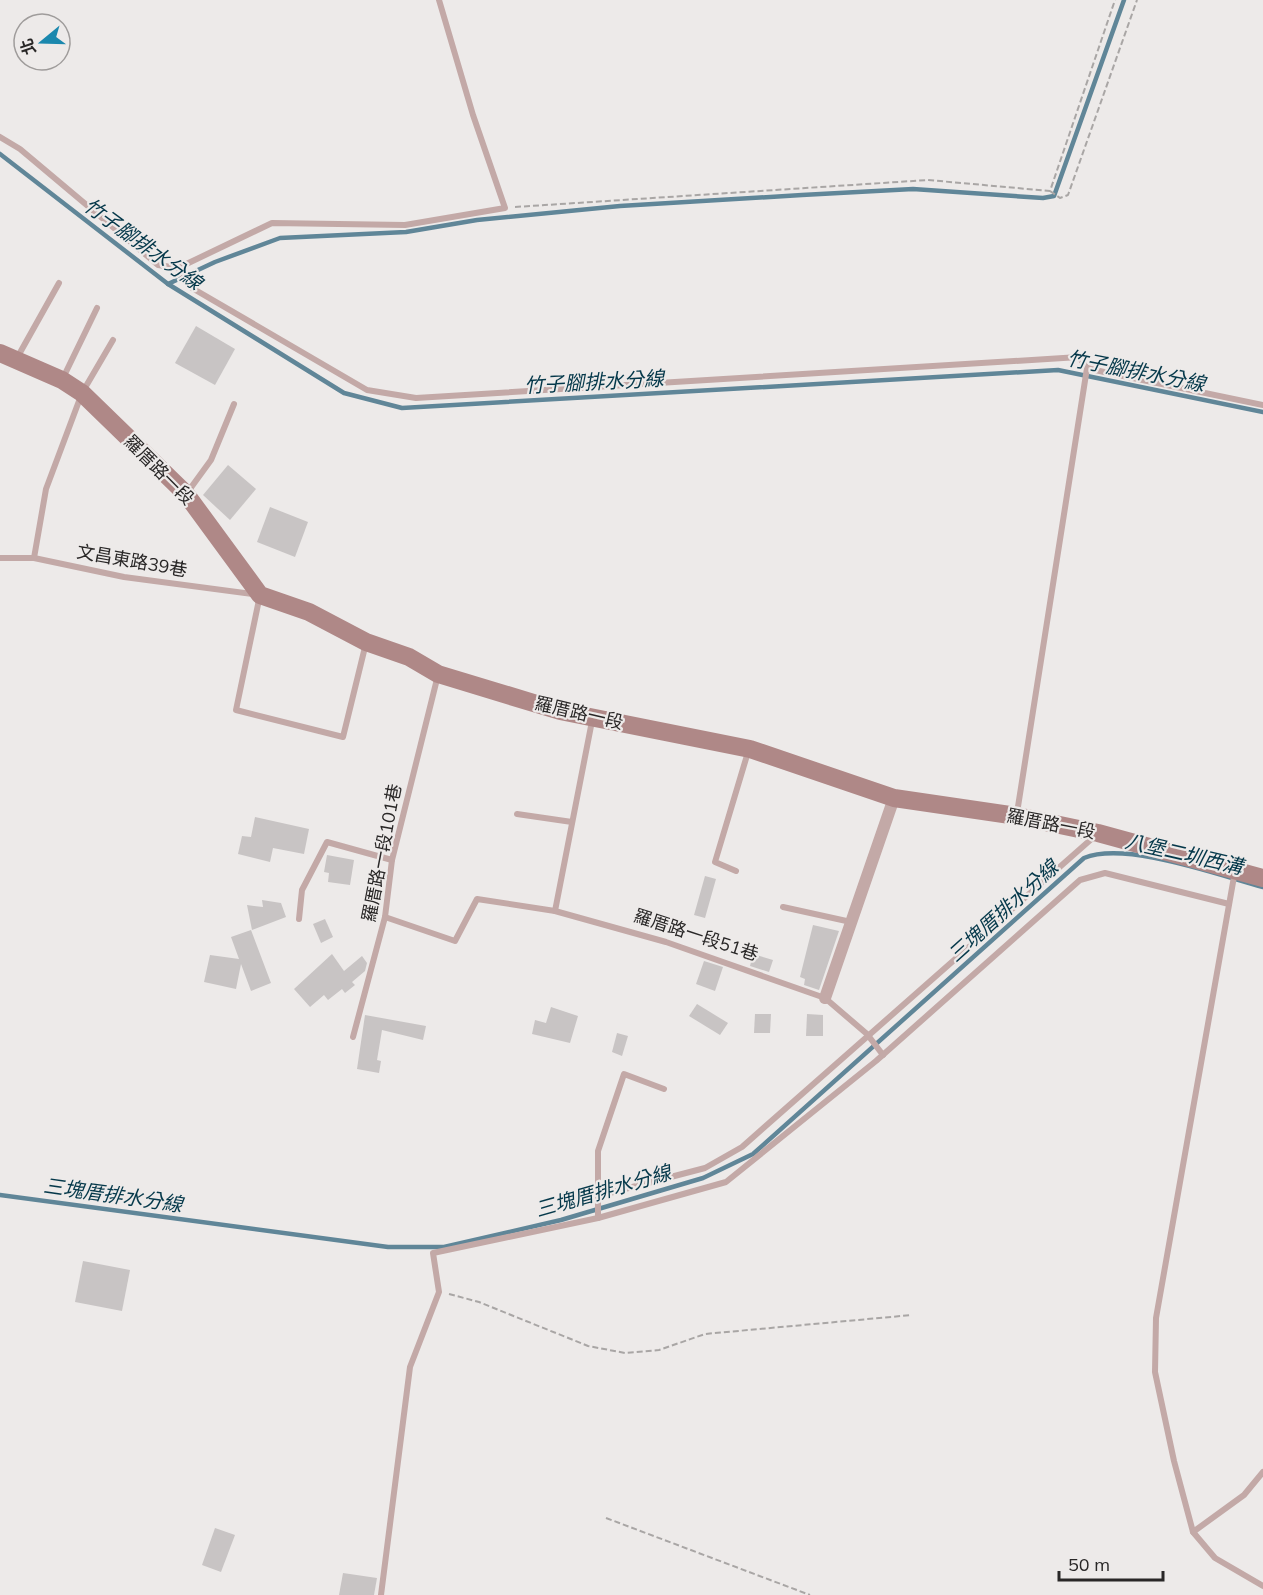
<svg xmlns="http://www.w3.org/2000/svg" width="1263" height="1595" font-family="Mulish,'Noto Sans TC',sans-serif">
<rect width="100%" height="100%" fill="#edeae9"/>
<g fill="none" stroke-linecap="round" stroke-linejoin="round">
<!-- stream -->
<g stroke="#608698" stroke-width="4.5">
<polyline points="0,154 168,284 344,393 402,408 1058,370 1263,412"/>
<polyline points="168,284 215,262 280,238 406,232 477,220 620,206 802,195 913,189 1043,198 1054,196 1124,0"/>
<path d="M 0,1195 L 388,1247 L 444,1247 L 561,1220 L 703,1178 L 753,1154 L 1084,858 C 1126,841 1218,875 1263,887"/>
</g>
</g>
<!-- building -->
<g fill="#c8c4c4">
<polygon points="196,326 235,349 215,385 175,363"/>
<polygon points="228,465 256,489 230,520 203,495"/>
<polygon points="270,507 308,522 295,557 257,542"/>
<polygon points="255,817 309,829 304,854 273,848 270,862 238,854 242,836 251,837"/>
<polygon points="327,855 354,860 350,885 328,882 329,873 324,872"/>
<polygon points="705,876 716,879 705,918 694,915"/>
<polygon points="262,900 281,903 286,917 252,930 247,905 263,907"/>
<polygon points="325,919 333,937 321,943 313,924"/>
<polygon points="813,925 839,931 819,990 804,985 805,979 800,977"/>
<polygon points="251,930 271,983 251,991 241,964 236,989 204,982 210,955 239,959 231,937"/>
<polygon points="332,954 344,971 362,956 367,963 365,971 352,982 355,985 345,993 342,989 328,1000 324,995 310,1007 294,989"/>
<polygon points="753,954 773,960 769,972 750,966"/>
<polygon points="704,961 723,967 715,991 696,984"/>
<polygon points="697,1004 728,1023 720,1035 689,1016"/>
<polygon points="551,1007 578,1016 570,1043 532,1034 535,1020 546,1023"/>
<polygon points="755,1014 771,1014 770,1033 754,1033"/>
<polygon points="807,1014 823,1015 823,1036 806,1036"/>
<polygon points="365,1015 426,1026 423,1040 382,1030 377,1060 381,1061 379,1073 357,1069"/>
<polygon points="617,1033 628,1036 622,1056 612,1052"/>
<polygon points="83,1261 130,1270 122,1311 75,1302"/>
<polygon points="215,1528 235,1535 221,1572 202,1565"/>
<polygon points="343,1573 377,1578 374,1595 339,1595"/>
</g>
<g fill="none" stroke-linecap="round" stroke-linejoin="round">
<!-- path -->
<g stroke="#a9a6a5" stroke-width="2" stroke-dasharray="6 3" stroke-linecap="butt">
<polyline points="1050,191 1060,198 1068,195 1137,0"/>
<polyline points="515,207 928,180 1050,191 1115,0"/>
<polyline points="449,1294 479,1302 588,1346 625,1353 659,1350 705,1334 912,1315"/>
<polyline points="606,1518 810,1595"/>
</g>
<!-- lane -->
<g stroke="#c3a9a7" stroke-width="6">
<polyline points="0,137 20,149 158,265 178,268 272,223 405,225 505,208 473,115 439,0"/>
<polyline points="178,268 192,288 367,390 416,398 1079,357 1087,368 1104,372 1263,405"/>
<polyline points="17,358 59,283"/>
<polyline points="63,378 97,308"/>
<polyline points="187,493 211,460 234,404"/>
<polyline points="0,558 34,558 124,577 260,595 236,710 343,737 366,643"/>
<polyline points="34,558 46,489 82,393 113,340"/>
<polyline points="1017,813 1087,368"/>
<polyline points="517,814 572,822"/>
<polyline points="736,871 715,862 748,752"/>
<polyline points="1235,871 1156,1318 1155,1372 1174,1461 1193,1532 1215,1558 1263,1586"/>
<polyline points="783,907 851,922"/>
<polyline points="555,911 592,721"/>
<polyline points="385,917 455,941 477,899 555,911 666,942 825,998 867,1034 883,1055"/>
<polyline points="299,919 302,890 327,842 392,860"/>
<polyline points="353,1037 385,917 392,860 438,675"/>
<polyline points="598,1196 705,1168 742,1147 1096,835"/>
<polyline points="598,1218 598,1151 624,1074 664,1089"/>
<polyline points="1193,1532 1244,1495 1263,1472"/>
<polyline points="381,1595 410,1367 439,1292 433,1253 598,1218 726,1182 876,1061 1080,880 1105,873 1229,904"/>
</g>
<!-- street -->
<polyline stroke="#c3a9a7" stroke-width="12" points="825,998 894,798"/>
<!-- secondary -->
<polyline stroke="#af8887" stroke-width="18" points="0,353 62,380 82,393 186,494 260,595 309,612 366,642 409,657 438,674 560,711 750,749 894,798 1017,816 1098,833 1263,878"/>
</g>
<g text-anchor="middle" stroke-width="4.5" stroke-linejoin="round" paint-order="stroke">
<!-- street labels -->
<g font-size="18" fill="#292727" stroke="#edeae9">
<text transform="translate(159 470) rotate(45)" y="6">羅厝路一段</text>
<text transform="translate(132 561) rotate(10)" y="6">文昌東路39巷</text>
<text transform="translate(579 713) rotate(13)" y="6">羅厝路一段</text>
<text transform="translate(1051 824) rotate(11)" y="6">羅厝路一段</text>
<text transform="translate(382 853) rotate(-79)" y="6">羅厝路一段101巷</text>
<text transform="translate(696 935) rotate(18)" y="6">羅厝路一段51巷</text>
</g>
<!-- water labels -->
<g font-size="20" font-style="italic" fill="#05384a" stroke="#edeae9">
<text transform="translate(143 244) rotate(36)" y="7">竹子腳排水分線</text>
<text transform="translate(1136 371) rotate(11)" y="7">竹子腳排水分線</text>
<text transform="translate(594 382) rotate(-3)" y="7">竹子腳排水分線</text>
<text transform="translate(1184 854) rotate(13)" y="7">八堡二圳西溝</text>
<text transform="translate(1003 911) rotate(-42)" y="7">三塊厝排水分線</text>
<text transform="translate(603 1191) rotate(-16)" y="7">三塊厝排水分線</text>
<text transform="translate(113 1195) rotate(8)" y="7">三塊厝排水分線</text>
</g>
</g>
<!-- north arrow -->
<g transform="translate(42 42) rotate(251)"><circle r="28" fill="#edeae9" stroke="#9f9c9b" stroke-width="1.5"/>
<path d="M0-4.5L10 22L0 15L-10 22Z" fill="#1b88ae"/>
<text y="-9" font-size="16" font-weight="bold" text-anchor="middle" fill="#292727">北</text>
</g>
<!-- scale -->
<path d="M1059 1571v9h104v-9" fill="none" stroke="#292727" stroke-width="3"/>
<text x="1068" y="1571" font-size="18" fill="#292727" stroke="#edeae9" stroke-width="4.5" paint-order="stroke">50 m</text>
</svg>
